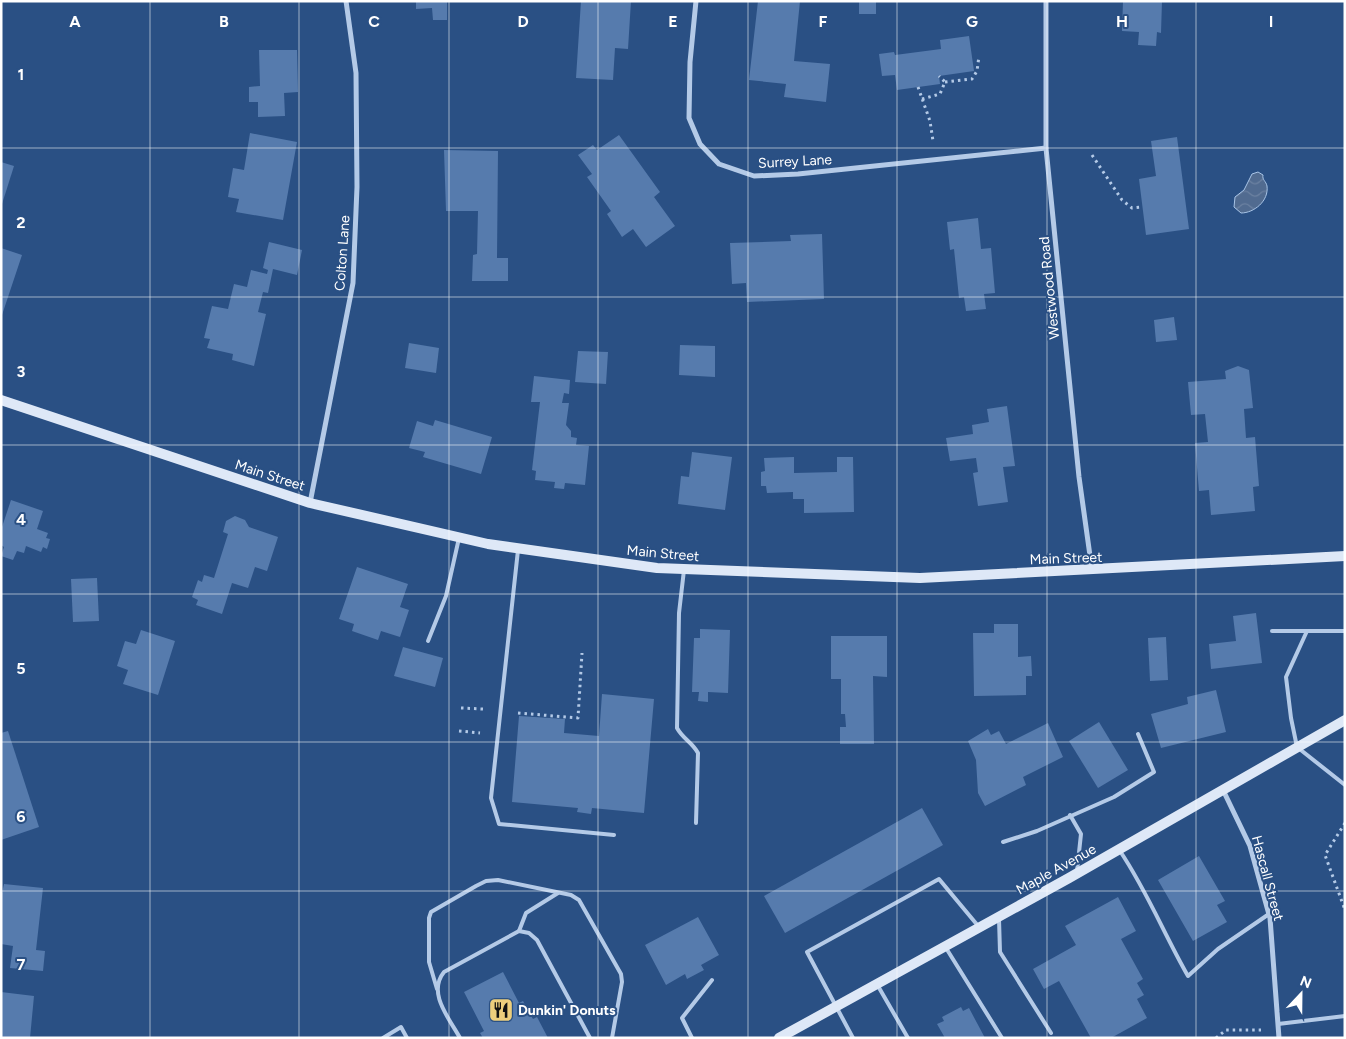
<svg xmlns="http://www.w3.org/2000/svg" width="1346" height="1039" font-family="Figtree,sans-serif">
<defs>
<pattern id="water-waves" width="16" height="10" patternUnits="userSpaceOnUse" patternTransform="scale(1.25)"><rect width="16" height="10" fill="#516b90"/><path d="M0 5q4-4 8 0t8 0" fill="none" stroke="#6b81a1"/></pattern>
</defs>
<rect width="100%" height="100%" fill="#2a5084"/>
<!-- water -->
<path fill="url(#water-waves)" stroke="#a9c5e7" d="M 1258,172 L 1263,175 C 1262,180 1266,181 1267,186 C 1269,201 1254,213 1241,213 L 1234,207 L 1235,197 L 1244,190 L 1252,174 Z"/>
<!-- building -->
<g fill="#567bad">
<polygon points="416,1 447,1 447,20 433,20 432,8 416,9"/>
<polygon points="581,1 631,1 628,49 615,48 613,80 576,78"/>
<polygon points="758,1 800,1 794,61 830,64 826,102 784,97 786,84 749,80"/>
<rect x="859" y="1" width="17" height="13"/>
<polygon points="1123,1 1162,1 1161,33 1157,32 1156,46 1138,45 1139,32 1122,31"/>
<polygon points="969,36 974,71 939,76 940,84 897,90 895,75 882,76 879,54 894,52 895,55 941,49 940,40"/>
<polygon points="259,50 297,50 298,92 284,93 285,116 258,117 258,102 249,102 249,87 260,86"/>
<polygon points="250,133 297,142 283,220 236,212 239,199 228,197 233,168 244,170"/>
<polygon points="619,135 660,192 654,197 675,226 646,247 633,229 622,237 607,214 611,211 587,177 592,174 578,155 593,145 597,150"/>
<polygon points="1177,137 1189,229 1146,235 1139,179 1156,176 1151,141"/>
<polygon points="444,150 498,151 497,258 508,258 508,281 472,281 473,255 477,254 478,211 446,211"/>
<polygon points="1,162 14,166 2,204 1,204"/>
<polygon points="978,218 981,249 991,248 995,293 984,294 986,309 966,311 964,297 959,298 954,249 950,250 947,222"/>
<polygon points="822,234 824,299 747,302 746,283 732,284 730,243 791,241 790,235"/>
<polygon points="269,242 302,250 297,275 273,269 268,293 263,292 258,312 266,314 254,366 232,360 233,354 207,348 210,339 204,338 212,306 228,309 234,284 247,287 251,270 267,274 268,270 263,268"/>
<polygon points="1,248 22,255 2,315 1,315"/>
<polygon points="1174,317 1177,340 1156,342 1154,320"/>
<polygon points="409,343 439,348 436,373 405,368"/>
<polygon points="680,345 715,346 715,377 679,375"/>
<polygon points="578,351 608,352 606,384 575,382"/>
<polygon points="1238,366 1249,370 1253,408 1244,409 1246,438 1255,437 1259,486 1253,487 1255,511 1211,515 1209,490 1199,491 1195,443 1208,442 1205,414 1191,415 1188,382 1226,379 1225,371"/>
<polygon points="534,376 570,380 569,394 564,393 562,403 569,403 566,425 571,431 571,437 577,438 576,445 589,446 585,485 565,483 564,489 554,488 555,482 535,480 536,471 532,470 540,402 531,402"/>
<polygon points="1007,406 1015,466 1003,467 1008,502 978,506 973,473 978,472 976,458 950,461 946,438 973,434 972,425 989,422 987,409"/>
<polygon points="435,420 492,437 481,474 423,457 425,452 409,448 417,421 433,426"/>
<polygon points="692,452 732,457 725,510 678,504 681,476 689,477"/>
<polygon points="794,457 794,473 837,472 837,457 853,457 854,512 804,513 804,499 793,499 793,492 767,493 766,486 761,486 761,472 765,471 764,458"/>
<polygon points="11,500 43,511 37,529 48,533 46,538 50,539 47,549 43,547 41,552 26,546 24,553 17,551 13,560 1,556 4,547 1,545 1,530"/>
<polygon points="235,516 245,520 249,527 278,537 267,571 255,567 248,588 232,583 222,614 196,605 198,600 192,597 198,580 202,582 204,575 214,578 228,534 223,532 226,521"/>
<polygon points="357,567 408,584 400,607 409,610 400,637 381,631 378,640 352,631 354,624 339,619"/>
<polygon points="97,578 99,621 73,622 71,579"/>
<polygon points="1256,613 1262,663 1211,669 1209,644 1236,641 1233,616"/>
<polygon points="994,624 1018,624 1018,657 1031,656 1032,676 1026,676 1026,695 974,696 973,633 994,633"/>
<polygon points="700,629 730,630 728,693 708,692 708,702 698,701 699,692 692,692 694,638 700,638"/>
<polygon points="141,630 175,641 158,695 123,684 128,670 117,666 125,641 136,644"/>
<polygon points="831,636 887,636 887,677 873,676 874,744 840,744 840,727 846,727 845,714 841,714 841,679 831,679"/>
<polygon points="1166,637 1168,680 1150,681 1148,638"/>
<polygon points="403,647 443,658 435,687 394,676"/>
<polygon points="1216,690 1226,732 1161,748 1151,714 1188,704 1187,697"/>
<polygon points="602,694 654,699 644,813 592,808 591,814 577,812 578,808 512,802 519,716 565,719 564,733 599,736"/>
<polygon points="1099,722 1128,770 1098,788 1069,741"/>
<polygon points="1048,723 1063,757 1023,777 1026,785 985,806 978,793 976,760 968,741 988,729 991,735 999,731 1006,744"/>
<polygon points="8,731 39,827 1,840 1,733"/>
<polygon points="922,808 943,845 785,933 764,896"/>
<polygon points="1199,856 1225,901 1217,905 1227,922 1193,941 1158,880"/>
<polygon points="4,884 43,888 36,950 45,951 43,971 10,968 13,946 1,944 1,898"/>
<polygon points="1118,897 1136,931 1121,939 1143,979 1137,983 1144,995 1137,999 1147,1018 1111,1038 1091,1038 1059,981 1044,989 1033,969 1076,945 1065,926"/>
<polygon points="698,917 719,955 701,965 704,970 687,979 685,974 666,985 645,945"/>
<polygon points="503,972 519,1003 523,1001 533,1019 537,1017 548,1038 483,1038 480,1033 484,1031 464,992"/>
<polygon points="1,992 34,996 30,1038 1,1038"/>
<polygon points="961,1007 963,1011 969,1008 985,1038 945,1038 937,1024 944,1021 942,1017"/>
</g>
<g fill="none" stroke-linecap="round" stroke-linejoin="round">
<!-- path -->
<g stroke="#b4cae7" stroke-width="3" stroke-dasharray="2.5 4" stroke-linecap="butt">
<polyline points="945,82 972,79 977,71 979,56"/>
<polyline points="918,87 930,121 933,141"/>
<polyline points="922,99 940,94 945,82 939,76"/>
<polyline points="1092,155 1122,200 1132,208 1143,207"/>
<polyline points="461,708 483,709"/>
<polyline points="518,713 578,718 582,653"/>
<polyline points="459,731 480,733"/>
<polyline points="1345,823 1325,855 1345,910"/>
<polyline points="1216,1038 1226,1030 1261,1030"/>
</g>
<!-- service -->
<g stroke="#b4cae7" stroke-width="4">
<polyline points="518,550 491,798 499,824 614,835"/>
<path d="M 684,570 L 679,613 L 677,728 C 683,739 692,742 698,753 L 696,823"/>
<polyline points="1272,631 1345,631"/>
<polyline points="1307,631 1286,677 1291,718 1297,747 1345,785"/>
<polyline points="428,641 446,596 459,538"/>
<polyline points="1070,815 1081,834 1077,871"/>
<polyline points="1003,842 1037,831 1114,797 1154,772 1138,734"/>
<path d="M 1120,851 C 1147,891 1164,934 1188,976 L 1218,949 L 1269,914"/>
<polyline points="999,919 1000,952 1051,1033"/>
<polyline points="519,931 526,913 558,893"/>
<polyline points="946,948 1002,1038"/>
<polyline points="878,986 908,1038"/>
<polyline points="437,989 429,962 429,918 431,912 476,886 486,881 498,880 571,895 579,900 621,974 622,982 612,1038"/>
<polyline points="1278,1024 1345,1016"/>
<polyline points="383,1038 401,1027 407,1038"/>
<path d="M 460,1038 C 449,1018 427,993 444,972 L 519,931 L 529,933 L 537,940 L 590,1038"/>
<polyline points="692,1038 682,1018 712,980"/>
<polyline points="853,1038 807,952 939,879 979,927"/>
</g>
<!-- minor -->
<g stroke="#b4cae7" stroke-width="5">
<polyline points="696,1 690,62 689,118 700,144 719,164 754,176 798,174 1046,148"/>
<polyline points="1046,1 1046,148 1079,477 1092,570"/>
<polyline points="310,503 353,283 357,187 356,73 346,1"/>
<polyline points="1223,790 1250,846 1270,918 1279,1038"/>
</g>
<!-- secondary -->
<g stroke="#dee8f7" stroke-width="10">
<polyline points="1,400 310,503 488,544 657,568 920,578 1345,556"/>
<polyline points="779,1038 1069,878 1345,720"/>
</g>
</g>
<!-- grid -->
<path fill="none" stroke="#fff" stroke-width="1" stroke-opacity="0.55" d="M 150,1 L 150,1038M 299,1 L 299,1038M 449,1 L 449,1038M 598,1 L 598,1038M 748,1 L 748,1038M 897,1 L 897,1038M 1047,1 L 1047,1038M 1196,1 L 1196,1038M 1,148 L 1345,148M 1,297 L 1345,297M 1,445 L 1345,445M 1,594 L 1345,594M 1,742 L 1345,742M 1,891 L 1345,891"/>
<!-- icons -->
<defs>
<symbol id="restaurant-square" viewBox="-11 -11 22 22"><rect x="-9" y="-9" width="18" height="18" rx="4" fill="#edce7c" stroke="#2a5084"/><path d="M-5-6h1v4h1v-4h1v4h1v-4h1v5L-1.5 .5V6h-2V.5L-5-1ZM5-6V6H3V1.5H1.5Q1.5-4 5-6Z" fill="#111"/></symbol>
</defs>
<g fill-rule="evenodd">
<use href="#restaurant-square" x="487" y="996" width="28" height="28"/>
</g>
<g text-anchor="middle" stroke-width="4" stroke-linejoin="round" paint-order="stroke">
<!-- street labels -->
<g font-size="14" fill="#fff" stroke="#2a5084">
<text transform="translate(795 161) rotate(-3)" y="5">Surrey Lane</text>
<text transform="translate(342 253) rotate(-86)" y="5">Colton Lane</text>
<text transform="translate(1049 288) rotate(-96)" y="5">Westwood Road</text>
<text transform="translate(270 475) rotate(18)" y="5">Main Street</text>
<text transform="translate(663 553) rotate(5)" y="5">Main Street</text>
<text transform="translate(1066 558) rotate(-2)" y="5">Main Street</text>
<text transform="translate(1056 869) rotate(-29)" y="5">Maple Avenue</text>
<text transform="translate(1268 878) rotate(75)" y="5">Hascall Street</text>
</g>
<!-- poi labels -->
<g font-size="14" font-weight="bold" fill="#fff" stroke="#2a5084" text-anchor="start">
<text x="518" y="1015">Dunkin' Donuts</text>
</g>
</g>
<g font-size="16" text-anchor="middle" font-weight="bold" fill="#fff" stroke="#2a5084" stroke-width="4" stroke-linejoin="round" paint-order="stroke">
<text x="75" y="27">A</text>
<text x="224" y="27">B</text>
<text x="374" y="27">C</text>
<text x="523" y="27">D</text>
<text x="673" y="27">E</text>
<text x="823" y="27">F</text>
<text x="972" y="27">G</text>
<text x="1122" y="27">H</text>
<text x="1271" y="27">I</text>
<text x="21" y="80">1</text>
<text x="21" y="228">2</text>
<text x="21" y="377">3</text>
<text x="21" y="525">4</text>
<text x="21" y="674">5</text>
<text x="21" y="822">6</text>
<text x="21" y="970">7</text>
</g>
<!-- border -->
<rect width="1346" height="1039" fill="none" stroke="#ffffff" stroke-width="5"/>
<!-- north arrow -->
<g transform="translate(1301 994) rotate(22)" stroke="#2a5084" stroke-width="4" paint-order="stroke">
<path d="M0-4L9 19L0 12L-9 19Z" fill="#ffffff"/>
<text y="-8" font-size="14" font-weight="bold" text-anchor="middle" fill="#ffffff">N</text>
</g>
</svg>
